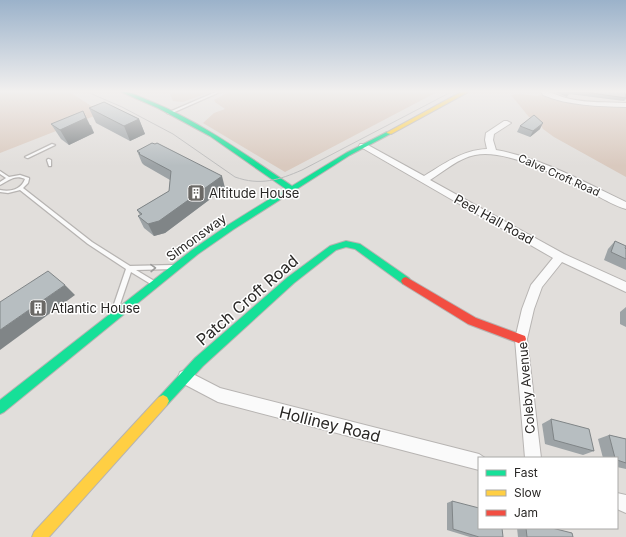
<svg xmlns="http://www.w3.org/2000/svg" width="626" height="537" font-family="Inter,sans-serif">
<rect width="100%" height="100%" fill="#e1dedb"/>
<!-- green -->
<g fill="#d9c9be">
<polygon points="0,91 68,91 102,113 0,153"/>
<polygon points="173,91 213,91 183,102 173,101 170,94"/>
<polygon points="231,91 439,91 285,172 203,123 214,113 225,109 215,102 214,100"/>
<polygon points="519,94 537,96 545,94 578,102 626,106 626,177 554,137 543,129 540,123 529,117 511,95"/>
</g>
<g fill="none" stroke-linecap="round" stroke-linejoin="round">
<defs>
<g id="lane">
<polygon points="218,91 222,91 170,114 167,113"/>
<polygon points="52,144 55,145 28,158 27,158 25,157"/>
<polygon points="48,159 49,159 51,160 51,166 49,166 47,160"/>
<path d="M 0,171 L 9,177 L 20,175 L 29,178 L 29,179 L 28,183 L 23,188 L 92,242 L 130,266 L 172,265 L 174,265 L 175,267 L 174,269 L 136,270 L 156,282 L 157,284 L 156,286 L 154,286 L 131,272 L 118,310 L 117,312 L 115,313 L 113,312 L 112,310 L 126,269 L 88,244 L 20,190 L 8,193 L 0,192 L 0,190 C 10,192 21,190 25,179 C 15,174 8,181 0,185 L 0,182 L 6,178 L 0,174 Z"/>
</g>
<g id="street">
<path d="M 541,91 C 550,91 560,97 570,99 C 588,103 607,102 626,103 L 626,107 C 597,106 570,106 543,95 Z"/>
<polygon points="622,91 626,91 626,94"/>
<path d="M 504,121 L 507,121 L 511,123 L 494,134 L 493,140 L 496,150 C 542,158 584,182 626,202 L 626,209 C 615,206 605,200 596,195 C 566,180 508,148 475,155 C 459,158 444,171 430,180 L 564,254 L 626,282 L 626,292 L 562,262 L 542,287 L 534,309 L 527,339 L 541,458 L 525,458 L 515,339 L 522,309 L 531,285 L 553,258 L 359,146 L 360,144 L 366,144 L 424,176 C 444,164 462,150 487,149 L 485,140 L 486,133 Z"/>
<polygon points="185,370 220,388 479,454 485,458 479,458 479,470 218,402 180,382 178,377 180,372"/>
<polygon points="617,493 626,495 626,513 617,509"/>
</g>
<g id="fast">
<path d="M 119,91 C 130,91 140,97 150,101 C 201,122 246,155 292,186 L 346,153 L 387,132 L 392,133 L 350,155 L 234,229 L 198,254 L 4,412 L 0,414 L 0,400 L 192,250 L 228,225 L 286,189 L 210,136 L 158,108 Z"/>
<polygon points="346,241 360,244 409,278 411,281 409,284 403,284 355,249 346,247 336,250 294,283 203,366 167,405 163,407 159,405 157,401 159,397 195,358 288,277 330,246"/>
</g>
<g id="slow">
<polygon points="463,91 470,91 391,134 386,133"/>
<polygon points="163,395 167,397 169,401 167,405 49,537 32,537 34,532 159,397"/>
</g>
<polygon id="jam" points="406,277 476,318 525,336 526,339 525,342 521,344 468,324 403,284 401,281 403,278"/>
</defs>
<!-- lane casing -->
<use href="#lane" stroke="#b7b4b2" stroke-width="2.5"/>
<!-- street casing -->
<use href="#street" stroke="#b7b4b2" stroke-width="2"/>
<!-- fast casing -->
<use href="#fast" stroke="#b7b4b2" stroke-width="2"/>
<!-- slow casing -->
<use href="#slow" stroke="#b7b4b2" stroke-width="2"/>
<!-- jam casing -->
<use href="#jam" stroke="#b7b4b2" stroke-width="2"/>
<!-- lane -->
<use href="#lane" fill="#fafafa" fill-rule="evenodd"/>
<!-- street -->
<use href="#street" fill="#fafafa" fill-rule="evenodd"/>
<!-- fast -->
<use href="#fast" fill="#16e098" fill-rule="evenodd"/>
<!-- slow -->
<use href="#slow" fill="#ffcf43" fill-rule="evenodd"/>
<!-- jam -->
<use href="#jam" fill="#f24e42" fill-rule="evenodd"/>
<!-- tram -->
<path stroke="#bcbcbc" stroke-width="1" d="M 85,91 L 122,107 L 173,134 L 235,177 C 260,186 279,180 302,170 L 453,91"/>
</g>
<!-- wall -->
<g fill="#9da3a6">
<polygon points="557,91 624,91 626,99 624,101 569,94 567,97 557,93"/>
<polygon points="89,108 139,119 145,134 130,141 96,123"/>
<polygon points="51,124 91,125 94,133 69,145 61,139"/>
<polygon points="520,126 540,129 530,137 517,132"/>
<polygon points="137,151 225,188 165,233 154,236 144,228 138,216 140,215 137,210 169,191 170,180 144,165 142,163"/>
<polygon points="615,241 626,249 626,270 604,260 608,249"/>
<polygon points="626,307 626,327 620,324 620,312"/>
<polygon points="551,419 594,451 583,455 545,444 542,424"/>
<polygon points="609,435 626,439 626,469 617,467 617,458 603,458 598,439"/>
<polygon points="452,501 503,537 470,537 447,530 447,503"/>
<polygon points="517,528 552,528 573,537 518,537"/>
</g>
<!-- shaded-wall -->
<g fill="#808587">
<polygon points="83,111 94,133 69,145 60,130"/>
<polygon points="139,119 145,134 130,141 124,126"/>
<polygon points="543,123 540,129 530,137 533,131"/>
<polygon points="222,176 225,188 165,233 154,236 148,224"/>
<polygon points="65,285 75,295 0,350 0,330"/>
</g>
<!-- building -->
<g fill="#b7bec1" stroke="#808587">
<polygon points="578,91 624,91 626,96 626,98"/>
<polygon points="104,102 139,119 124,126 89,108"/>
<polygon points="83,111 86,118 60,130 51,124"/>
<polygon points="534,115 543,123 533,131 520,126"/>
<polygon points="152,143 155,144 157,143 222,176 159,221 148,224 138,216 142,214 137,210 169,191 171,171 139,154 140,153 137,151"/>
<polygon points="615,241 626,246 625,248 626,249 626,259 611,252"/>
<polygon points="48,271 65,285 0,330 0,302"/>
<polygon points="551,419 589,429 594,451 554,440"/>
<polygon points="609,435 626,439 626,463 617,460 617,458 615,458"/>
<polygon points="452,501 479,508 479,528 502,528 503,537 479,537 453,529"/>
<polygon points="526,528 552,528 572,533 573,537 527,537"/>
</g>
<!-- one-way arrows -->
<defs><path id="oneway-chevron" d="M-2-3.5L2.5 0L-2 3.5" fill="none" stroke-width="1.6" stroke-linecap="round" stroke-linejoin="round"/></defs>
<use stroke="#9c9c9b" href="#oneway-chevron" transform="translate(153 268) rotate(-2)"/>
<!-- sky -->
<linearGradient id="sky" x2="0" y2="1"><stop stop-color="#9bb2ca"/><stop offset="0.55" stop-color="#f2f0ef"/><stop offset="1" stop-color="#f2f0ef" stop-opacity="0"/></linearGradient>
<rect width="626" height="166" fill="url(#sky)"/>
<!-- icons -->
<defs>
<symbol id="building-square" viewBox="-11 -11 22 22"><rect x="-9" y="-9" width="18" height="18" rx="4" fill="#6a6865" stroke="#fff"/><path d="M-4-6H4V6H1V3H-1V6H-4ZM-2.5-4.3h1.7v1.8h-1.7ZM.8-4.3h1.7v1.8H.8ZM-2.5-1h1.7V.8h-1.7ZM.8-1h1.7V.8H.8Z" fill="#fff"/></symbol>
</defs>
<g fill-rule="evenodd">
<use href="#building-square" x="186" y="183" width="20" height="20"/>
<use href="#building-square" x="28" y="298" width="20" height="20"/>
</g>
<g text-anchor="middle" stroke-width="3" stroke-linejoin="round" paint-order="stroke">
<!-- far-street labels -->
<g font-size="11" fill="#2a2826" stroke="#fff">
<text transform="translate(559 175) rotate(24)" y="4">Calve Croft Road</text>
</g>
<!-- poi labels -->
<g font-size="13" fill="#2a2826" stroke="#fff" text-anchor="start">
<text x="209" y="198">Altitude House</text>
<text x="51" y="313">Atlantic House</text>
</g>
<!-- street labels -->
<g font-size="13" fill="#2a2826" stroke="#fff">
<text transform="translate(494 219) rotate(29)" y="5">Peel Hall Road</text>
<text transform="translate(196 237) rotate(-36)" y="5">Simonsway</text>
<text transform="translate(526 388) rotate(-95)" y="5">Coleby Avenue</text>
</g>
<!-- near-street labels -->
<g font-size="16" fill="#2a2826" stroke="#fff">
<text transform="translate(247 300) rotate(-41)" y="6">Patch Croft Road</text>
<text transform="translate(330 424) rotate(14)" y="6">Holliney Road</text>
</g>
</g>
<!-- legend -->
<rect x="478" y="457" width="140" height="72" fill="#ffffff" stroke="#aaa9a8"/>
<rect x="486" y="470" width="20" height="6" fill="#16e098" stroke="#aaa9a8"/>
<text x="514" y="477" font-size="12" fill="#2a2826">Fast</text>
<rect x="486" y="490" width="20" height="6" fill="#ffcf43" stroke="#aaa9a8"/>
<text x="514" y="497" font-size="12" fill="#2a2826">Slow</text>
<rect x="486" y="510" width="20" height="6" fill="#f24e42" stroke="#aaa9a8"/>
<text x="514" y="517" font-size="12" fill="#2a2826">Jam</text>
</svg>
